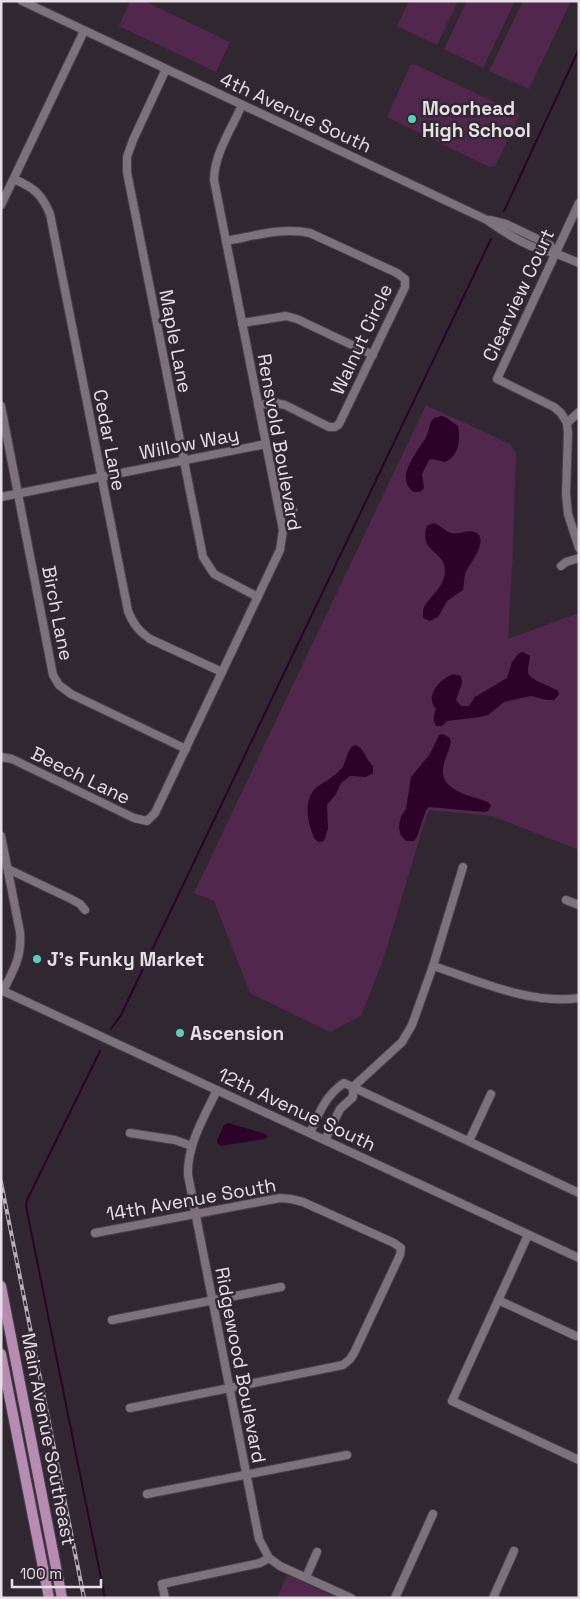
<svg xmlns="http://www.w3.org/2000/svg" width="580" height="1599" font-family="'Space Grotesk',sans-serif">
<rect width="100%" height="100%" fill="#312730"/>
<!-- green -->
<g fill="#51274d">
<polygon points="130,1 144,1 230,42 216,72 119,26"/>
<polygon points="409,1 458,1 437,45 397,26"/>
<polygon points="467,1 515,1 483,68 444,49"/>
<polygon points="523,1 571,1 529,89 489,71"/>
<polygon points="414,64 520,114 495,166 489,167 387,117 410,66"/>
<polygon points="426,405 510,444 516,453 513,550 508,639 579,613 579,850 492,816 429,810 423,827 383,960 361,1016 330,1032 250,993 214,901 194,893"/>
<polygon points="287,1575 337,1598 277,1598"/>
</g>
<!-- water -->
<g fill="#2c0229">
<path d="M 441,416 L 445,417 L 458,426 C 461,440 459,456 445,462 L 432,459 L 429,460 L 422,474 L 424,488 L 420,492 L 414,492 C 393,478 418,452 426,437 C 429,432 429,422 433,419 C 435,417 439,417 441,416 Z"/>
<path d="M 434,523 C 440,525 445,531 451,533 C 459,535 467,529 475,532 C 491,540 468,565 465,574 C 464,579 464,585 463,590 L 447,601 L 438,617 L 430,621 L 423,618 L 423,610 C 428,596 445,589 445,570 C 445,551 418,552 427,526 Z"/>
<path d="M 523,652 L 530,656 C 530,662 527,667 528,672 C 529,680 551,686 558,691 L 559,695 L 554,700 L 547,700 L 531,696 L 504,702 L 488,715 L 480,717 L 447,721 L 442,726 L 436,726 C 433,719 433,716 436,709 C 424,696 440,679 453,674 L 461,676 L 462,683 L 456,700 L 461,706 L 469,706 L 475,697 L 507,678 L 512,662 L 519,653 Z"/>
<path d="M 443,734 L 450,738 L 451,742 C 449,752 442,763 443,773 C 444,792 475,797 488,802 L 491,806 L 488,811 L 484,812 L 429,807 L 426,810 L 417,837 L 414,841 L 406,841 L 400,834 L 399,827 L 401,816 L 406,809 L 411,777 L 430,754 L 439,735 Z"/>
<path d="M 355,745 C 365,748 365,759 373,766 L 373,773 L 366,777 L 350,776 L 341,783 L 336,794 L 327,805 L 328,829 L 324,841 C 318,843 315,841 313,835 C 307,820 303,799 317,787 C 326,781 335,776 342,768 C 347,761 347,748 355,745 Z"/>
<polygon points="228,1123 266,1134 268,1137 264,1139 221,1146 217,1143 217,1140 224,1125"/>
</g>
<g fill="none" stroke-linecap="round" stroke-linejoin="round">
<!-- stream -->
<g stroke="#2c0229" stroke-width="2">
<polyline points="504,211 579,49"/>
<polyline points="111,1029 121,1015 491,239"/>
<polyline points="100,1051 27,1200 26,1206 105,1598"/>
</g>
<defs>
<g id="minor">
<path d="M 22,1 L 487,220 C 505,233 533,250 555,253"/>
<polyline points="166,69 133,140 127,157 127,172 203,557 214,574 258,597"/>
<path d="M 14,179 C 34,188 41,193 50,214 L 128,611 C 133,624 139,631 150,639 L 222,672"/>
<polyline points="579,203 497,379 554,407 561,413 567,423 568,433 566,494 568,514 579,548"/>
<polyline points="1,205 84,31"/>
<polyline points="490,220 506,224 550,245 555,253 579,263"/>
<path d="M 226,241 C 254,236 282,227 310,233 L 397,273 L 405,279 L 405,287 L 339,424 L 335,427 L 329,427 L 285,405 L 276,403 L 258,405"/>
<polyline points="242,323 286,316 297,319 373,355"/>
<polyline points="1,406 53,675 59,685 71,694 186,749"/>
<polyline points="567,423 579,412"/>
<polyline points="1,497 266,444"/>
<polyline points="280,512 293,510"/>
<polyline points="561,566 566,562 579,558"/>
<path d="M 1,757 L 12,759 L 134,818 L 147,821 L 155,813 L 280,550 L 283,530 L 214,180 C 214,154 232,128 242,105"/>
<path d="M 1,836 L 20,932 C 22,957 14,969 3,991"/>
<polyline points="8,869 71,899 80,904 85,910"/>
<polyline points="566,900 579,905"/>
<path d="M 433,966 C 480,981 529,1005 579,998"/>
<polyline points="1,990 579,1258"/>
<path d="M 217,1090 C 204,1117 187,1145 188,1175 L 259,1539 L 269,1558 L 280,1566 L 351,1598"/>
<polyline points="130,1133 175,1140 192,1146"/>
<path d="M 310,1133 C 319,1113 325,1096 344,1083 L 579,1193"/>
<polyline points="325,1140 340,1109 353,1097 353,1087 402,1042 412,1025 433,966 463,867"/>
<polyline points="469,1141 491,1094"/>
<polyline points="95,1233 280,1198 291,1199 303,1202 394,1243 401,1248 400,1255 354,1353 350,1359 343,1365 130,1408"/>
<polyline points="528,1235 452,1401 579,1460"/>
<polyline points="498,1300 576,1336"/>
<polyline points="112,1320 281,1287"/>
<polyline points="147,1494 347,1455"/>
<polyline points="306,1577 317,1552"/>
<polyline points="165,1598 162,1584 260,1563 269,1558"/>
<polyline points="395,1598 433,1514"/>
<polyline points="493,1598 514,1551"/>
</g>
<g id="major">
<polyline points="1,1286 62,1598"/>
<polyline points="1,1354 49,1598"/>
</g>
</defs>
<!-- minor casing -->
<use href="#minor" stroke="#4a4249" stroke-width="10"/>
<!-- major casing -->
<use href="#major" stroke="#4a4249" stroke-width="12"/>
<!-- minor -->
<use href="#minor" stroke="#7d717b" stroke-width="8"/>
<!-- major -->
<use href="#major" stroke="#b78bb2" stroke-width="10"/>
<defs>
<polyline id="rail" points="1,1182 84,1598"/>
</defs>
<!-- rail casing -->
<use href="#rail" stroke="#b5aeb4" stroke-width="4"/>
<!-- rail -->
<use href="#rail" stroke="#312730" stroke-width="2" stroke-dasharray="5.5" stroke-linecap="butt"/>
</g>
<!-- markers -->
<g fill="#5bcebb" stroke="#312730" stroke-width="2">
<circle cx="412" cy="119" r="5"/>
<circle cx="37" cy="959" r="5"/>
<circle cx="180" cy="1033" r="5"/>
</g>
<g text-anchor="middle" stroke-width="5" stroke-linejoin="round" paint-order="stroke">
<!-- poi labels -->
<g font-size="19" font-weight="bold" fill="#e6dfe5" stroke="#312730" text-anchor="start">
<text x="422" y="115">Moorhead<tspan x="422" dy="22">High School</tspan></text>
<text x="47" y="966">J's Funky Market</text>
<text x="190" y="1040">Ascension</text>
</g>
<!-- street labels -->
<g font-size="19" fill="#e6dfe5" stroke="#312730">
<text transform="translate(296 112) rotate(25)" y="7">4th Avenue South</text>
<text transform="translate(518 295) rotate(-65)" y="7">Clearview Court</text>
<text transform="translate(361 339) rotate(-65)" y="7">Walnut Circle</text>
<text transform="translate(176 341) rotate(79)" y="7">Maple Lane</text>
<text transform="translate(110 440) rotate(79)" y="7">Cedar Lane</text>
<text transform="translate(280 442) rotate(80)" y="7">Rensvold Boulevard</text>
<text transform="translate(189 443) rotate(-11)" y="7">Willow Way</text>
<text transform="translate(58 613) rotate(79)" y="7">Birch Lane</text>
<text transform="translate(81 775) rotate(26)" y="7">Beech Lane</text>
<text transform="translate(297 1109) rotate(25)" y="7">12th Avenue South</text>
<text transform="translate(191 1199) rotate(-10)" y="7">14th Avenue South</text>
<text transform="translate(241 1365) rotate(79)" y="7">Ridgewood Boulevard</text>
<text transform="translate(49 1439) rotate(79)" y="7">Main Avenue Southeast</text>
</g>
</g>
<!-- border -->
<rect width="580" height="1599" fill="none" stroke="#e6dfe5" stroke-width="5"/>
<!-- scale -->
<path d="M12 1579v8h89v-8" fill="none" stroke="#e6dfe5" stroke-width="2.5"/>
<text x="20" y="1579" font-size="15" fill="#e6dfe5" stroke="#312730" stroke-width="4" paint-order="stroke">100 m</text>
</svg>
